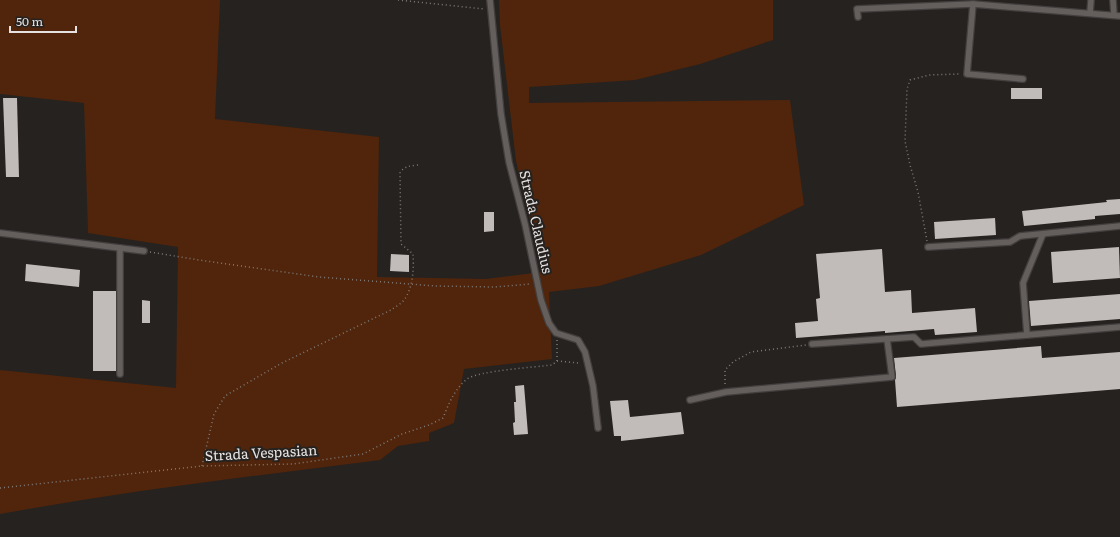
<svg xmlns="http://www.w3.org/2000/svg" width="1120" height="537" font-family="Literata,serif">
<rect width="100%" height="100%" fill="#262220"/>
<!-- green -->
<path fill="#50250b" d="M 0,0 L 220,0 L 215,119 L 379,137 L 377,277 L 486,279 L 542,272 L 516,161 L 500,25 L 499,0 L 773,0 L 773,40 L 700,64 L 635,80 L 529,87 L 529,103 L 790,100 L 804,205 L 701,255 L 599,286 L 549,292 L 552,359 L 464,369 L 454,423 L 429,433 L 429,441 L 398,446 L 380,460 C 253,476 126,491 0,514 L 0,370 L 176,388 L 178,247 L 88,233 L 84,103 L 0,94 Z"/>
<!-- building -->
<g fill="#c1bbb9">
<rect x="1011" y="88" width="31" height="11"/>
<polygon points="3,98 17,98 19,177 6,177"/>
<polygon points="1120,199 1120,214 1095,216 1095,219 1024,226 1022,211 1107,202 1106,200"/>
<polygon points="484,212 494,212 494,231 484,232"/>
<polygon points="995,218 996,235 935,239 934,222"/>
<polygon points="1119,247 1120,278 1053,283 1051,252"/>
<polygon points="882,249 885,292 911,290 912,313 975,308 977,332 935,335 934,329 885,333 885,331 796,338 795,323 818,321 816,299 820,298 816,254"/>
<polygon points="391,254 409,255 409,272 390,271"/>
<polygon points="26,264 80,270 79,287 25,281"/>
<rect x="93" y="291" width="23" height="80"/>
<polygon points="1120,294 1120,319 1031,326 1029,301"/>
<polygon points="142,300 150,301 150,323 142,323"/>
<polygon points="1041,346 1042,358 1120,352 1120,389 897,407 895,380 896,376 894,358"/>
<polygon points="524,385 528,434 514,435 513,423 515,422 514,402 516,402 515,386"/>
<polygon points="628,400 630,417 681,412 684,434 621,441 621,436 614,436 610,401"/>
</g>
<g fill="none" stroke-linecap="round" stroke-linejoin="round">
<defs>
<g id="lane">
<polyline points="490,0 501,114 509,162 525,224 541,300 549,323 556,333 578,340 585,352 593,386 598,428"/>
<polyline points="1113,0 1114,15"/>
<polyline points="973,4 967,74 1023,79"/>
<polyline points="1090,13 1091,0"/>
<polyline points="858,17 857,9 973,4 1120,16"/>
<polyline points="0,233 144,251"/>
<polyline points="928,247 1010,242 1020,236 1120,226"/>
<polyline points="1027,335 1023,283 1043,234"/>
<polyline points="812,344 914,337 921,344 1120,327"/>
<polyline points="120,374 120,248"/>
<polyline points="690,400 726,392 892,377 887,339"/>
</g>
</defs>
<!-- lane casing -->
<use href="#lane" stroke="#423f3e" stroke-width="8"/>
<!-- path -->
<g stroke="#7f7b7a" stroke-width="1.5" stroke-dasharray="1 3" stroke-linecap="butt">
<polyline points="398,0 484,9"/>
<polyline points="927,241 918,192 910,165 905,141 907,89 910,80 929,75 959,74"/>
<polyline points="150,252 199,260 319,277 435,286 495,287 530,284"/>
<polyline points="557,361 579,363"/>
<polyline points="725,384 725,370 733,362 751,352 806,345"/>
<path d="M 202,466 L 214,414 L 225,396 L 282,363 L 391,310 C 395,307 401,304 404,300 C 413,288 414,269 413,254 L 401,244 L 400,173 C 404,166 410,166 418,165"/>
<path d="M 0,488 L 202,466 L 293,464 L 363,454 L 402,434 L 429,425 L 443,418 C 449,403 454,390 467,379 C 477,371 536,367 552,365 L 557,361 L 557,340"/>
</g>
<!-- lane -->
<use href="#lane" stroke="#645f5d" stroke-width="5.5"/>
</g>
<g text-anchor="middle" stroke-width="4" stroke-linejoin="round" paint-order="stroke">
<!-- street labels -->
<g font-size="14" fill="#e5e2e1" stroke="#262220">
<text transform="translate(536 222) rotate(77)" y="5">Strada Claudius</text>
<text transform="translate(261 453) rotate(-3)" y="5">Strada Vespasian</text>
</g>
</g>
<!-- scale -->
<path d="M10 26v6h66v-6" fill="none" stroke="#e5e2e1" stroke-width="2"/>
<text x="16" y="26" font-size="12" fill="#e5e2e1" stroke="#262220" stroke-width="3" paint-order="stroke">50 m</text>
</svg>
